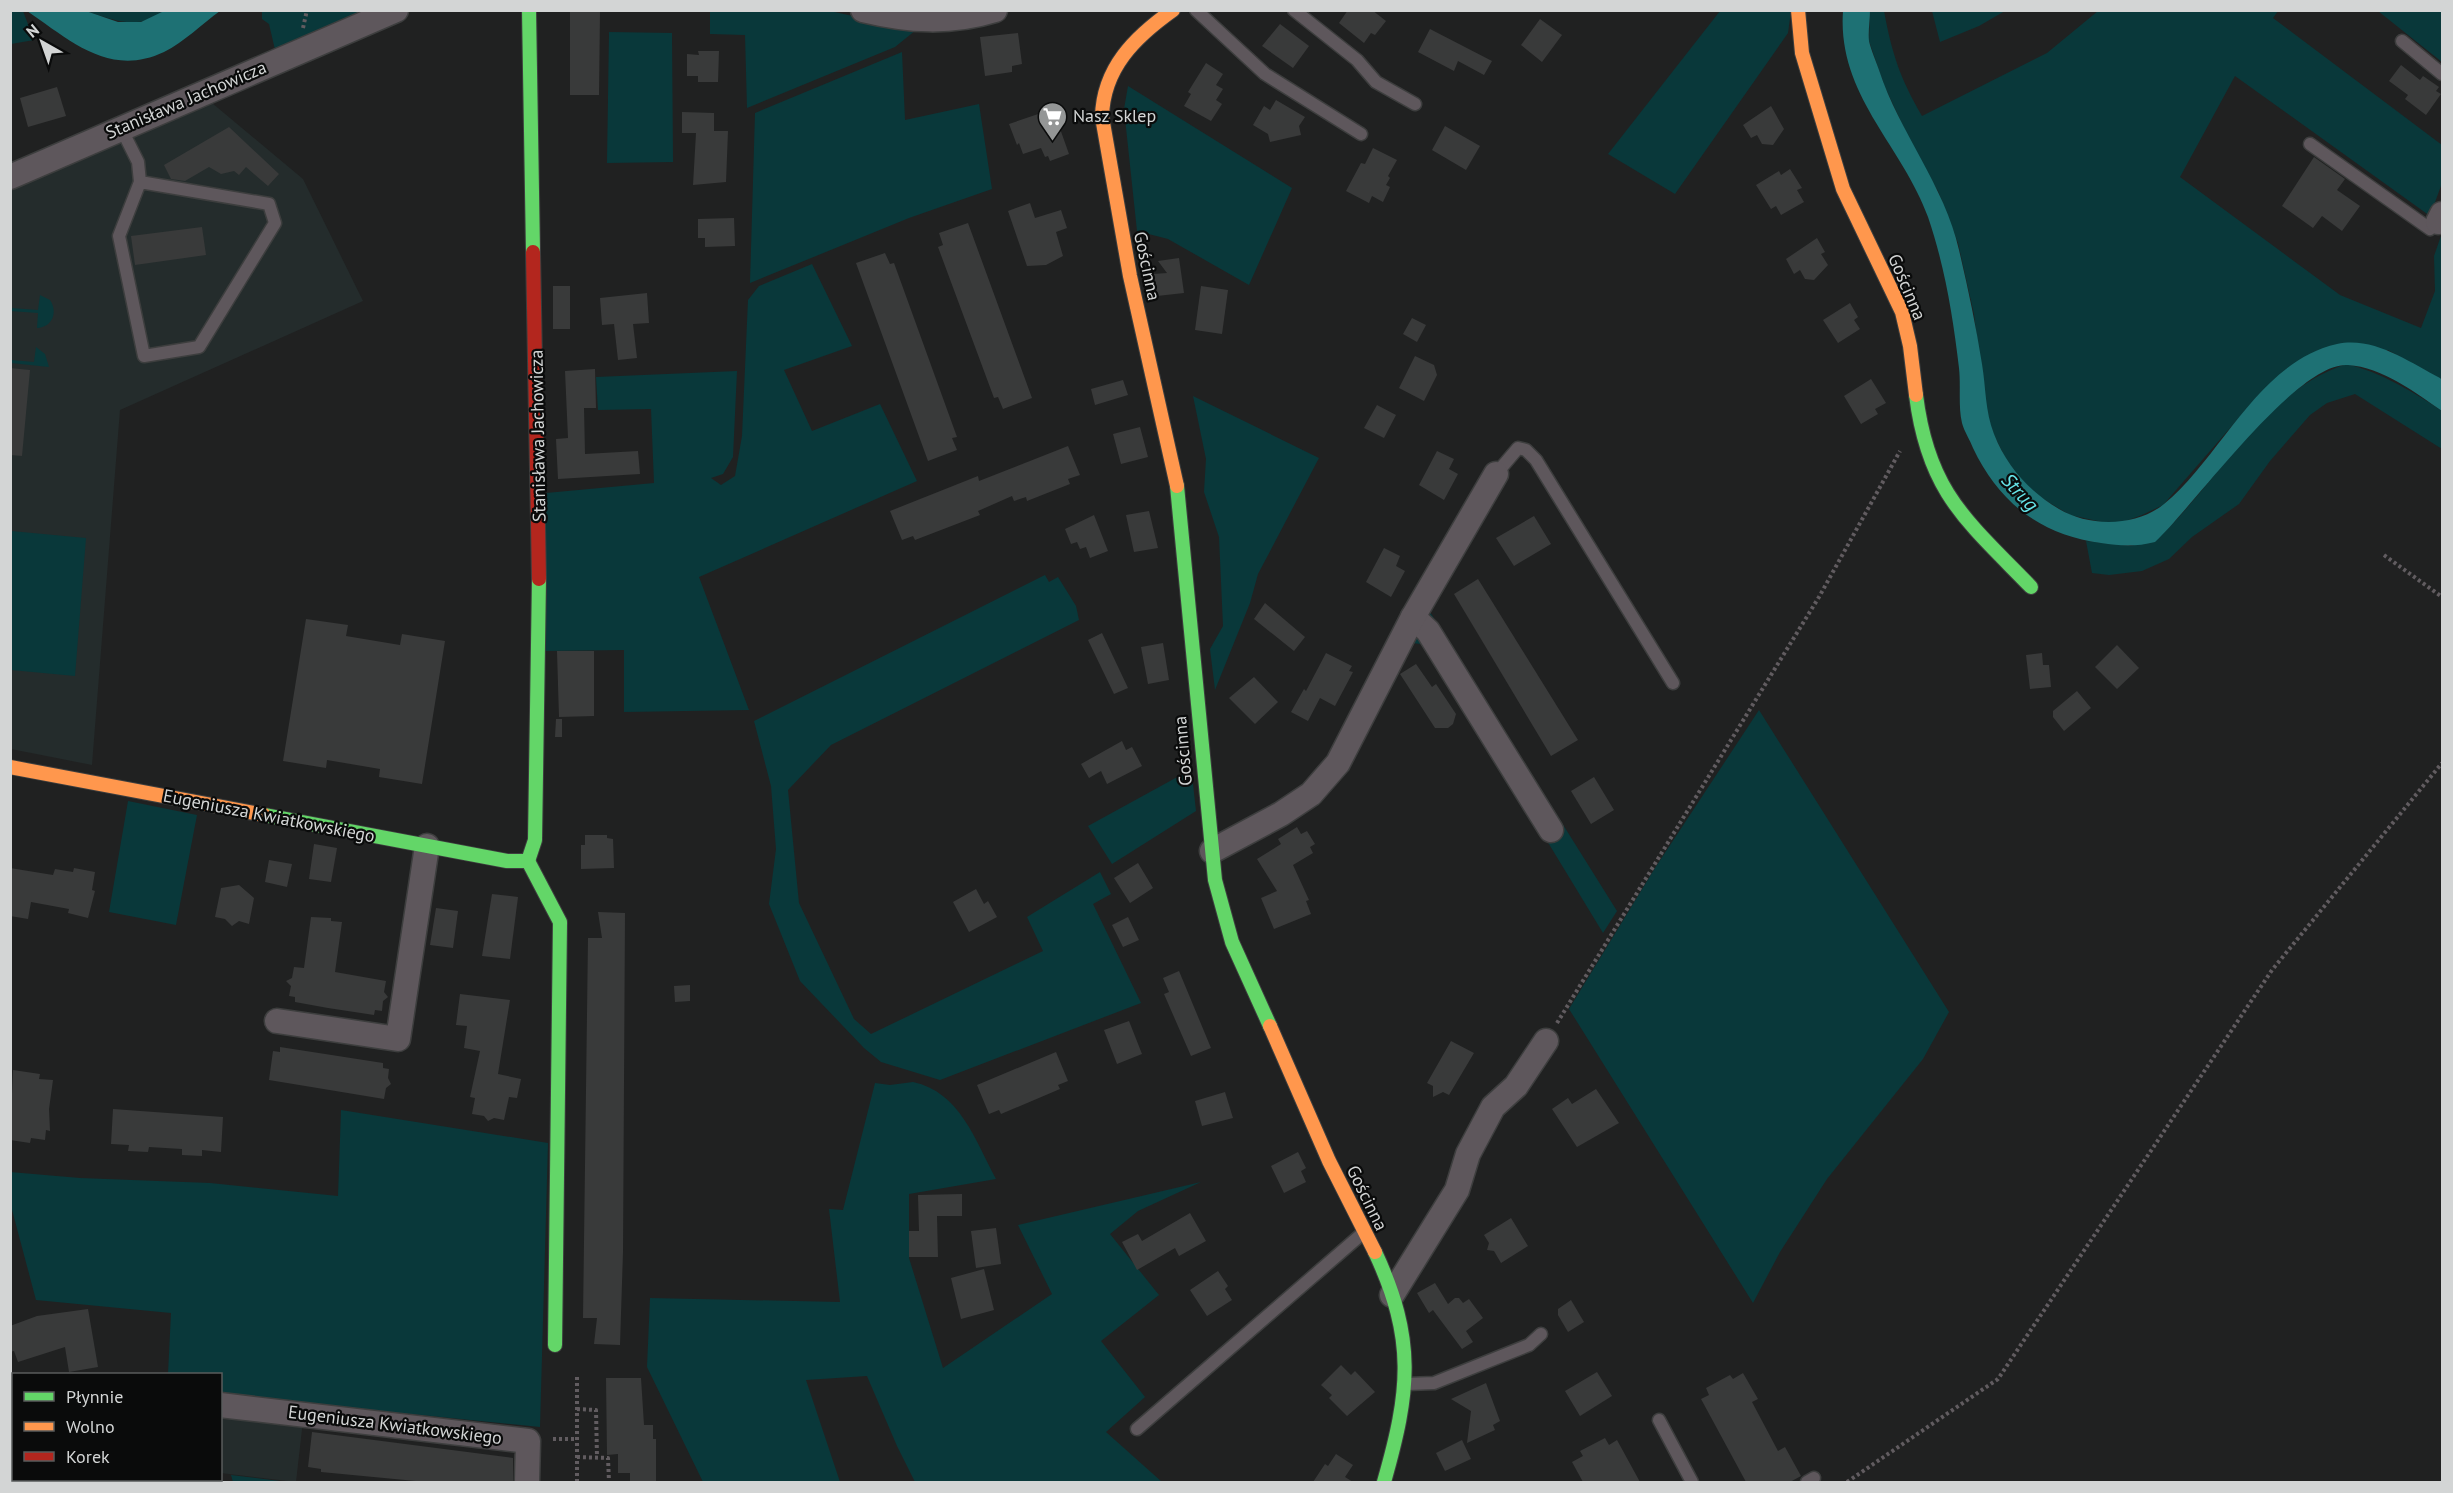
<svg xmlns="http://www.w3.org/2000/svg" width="2453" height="1493" font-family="'PT Sans',sans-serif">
<rect width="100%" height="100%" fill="#202121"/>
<!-- built -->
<g fill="#242c2c">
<polygon points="212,103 303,179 363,301 120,410 92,765 11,749 10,191"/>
<polygon points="221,1395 305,1403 296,1482 221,1473"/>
</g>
<!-- green -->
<g fill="#09383a">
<polygon points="11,10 23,11 34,40 11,44"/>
<polygon points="710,10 830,11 916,30 895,47 747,108 745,35 710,34"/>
<path d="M 86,11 L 164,11 C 139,31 113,20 86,11 Z"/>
<polygon points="262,11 378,11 276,54 269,24 262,19"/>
<polygon points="1720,11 1791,11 1788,33 1675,194 1608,154"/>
<path d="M 1870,11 L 1884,11 C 1892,54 1900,78 1922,116 L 2047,53 L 2098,11 L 2278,11 L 2273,18 L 2442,145 L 2442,183 L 2430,216 L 2235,76 L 2180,177 L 2340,295 L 2421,328 L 2435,291 L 2434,256 L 2442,233 L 2442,380 L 2388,350 L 2264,389 L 2163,505 L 2142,515 L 2123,522 L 2102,522 L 2070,515 L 2040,497 L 2023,482 L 2006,459 L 1994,435 L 1986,412 L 1974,314 L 1958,243 L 1938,191 L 1917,156 L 1884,85 L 1869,41 Z"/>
<polygon points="1932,11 2005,11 1979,26 1940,42"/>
<polygon points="2378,11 2442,11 2442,62"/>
<polygon points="609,32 672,33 673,162 607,163"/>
<polygon points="902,52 905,120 979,104 992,189 909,218 750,283 755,113"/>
<polygon points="1128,86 1292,188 1249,285 1168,239 1137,231 1124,109"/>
<polygon points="812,264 852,346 784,370 812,431 880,404 917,481 699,577 749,710 624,712 624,650 541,651 546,493 654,483 651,409 598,410 596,377 737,371 733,457 723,474 711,478 721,485 735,476 742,436 748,300 759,286"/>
<path d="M 40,295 L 50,300 C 58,312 53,327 37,328 L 38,313 L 10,311 L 11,308 L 38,310 Z"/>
<polygon points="36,347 45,354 49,367 11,363 11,360 34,362"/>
<path d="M 2347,364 C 2382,373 2412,391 2442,411 L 2442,449 L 2355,394 L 2327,403 L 2310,415 L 2270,461 L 2239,504 L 2192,537 L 2169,559 L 2142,571 L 2109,575 L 2092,573 L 2086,541 L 2130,546 L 2155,541 C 2217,485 2263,390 2347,364 Z"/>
<polygon points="1193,396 1319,458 1258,574 1250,603 1215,690 1210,649 1223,626 1219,537 1204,492 1206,459"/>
<polygon points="11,531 86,538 75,676 11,670"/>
<polygon points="1045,575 1049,582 1058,577 1076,606 1079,620 831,745 788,790 799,903 854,1019 871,1034 1043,951 1027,917 1100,872 1111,894 1093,904 1141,1003 940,1080 881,1062 864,1048 800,981 769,904 776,849 771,786 754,721"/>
<polygon points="1425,604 1617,911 1603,933 1428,645 1405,642"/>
<polygon points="1759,710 1949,1012 1923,1059 1827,1179 1780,1252 1753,1303 1569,1009 1655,868"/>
<polygon points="1181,775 1192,775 1196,811 1112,864 1088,826"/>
<polygon points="128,801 197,815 176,925 109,912"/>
<path d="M 913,1082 C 960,1092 975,1140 996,1179 L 909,1194 L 909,1258 L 943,1368 L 1052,1294 L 1018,1225 L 1201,1182 L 1138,1211 L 1110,1234 L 1159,1295 L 1101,1341 L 1145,1397 L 1106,1432 L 1162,1482 L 915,1482 L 897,1446 L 867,1376 L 806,1380 L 840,1482 L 703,1482 L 647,1367 L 650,1298 L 840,1302 L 829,1209 L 843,1210 L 875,1083 L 890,1085 Z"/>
<polygon points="341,1110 548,1143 540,1427 221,1395 220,1374 168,1374 171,1313 36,1300 11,1206 10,1172 80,1178 210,1183 338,1196"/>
<polygon points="231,1475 288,1482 233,1482"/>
</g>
<!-- water -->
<g fill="#1e7174">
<path d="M 27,11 L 86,11 L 118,22 L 141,22 L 164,11 L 220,11 C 202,24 184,42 164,52 C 109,78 70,40 27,11 Z"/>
<path d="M 1843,11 L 1870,11 C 1870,20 1868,31 1869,41 C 1871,50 1876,61 1879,70 C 1899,132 1945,186 1959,250 C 1968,288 1976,326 1982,364 C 1986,388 1985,411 1994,434 C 2007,467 2029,491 2059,509 C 2089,527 2136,527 2164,504 C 2222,456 2258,362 2337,344 C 2374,336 2409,362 2440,378 L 2442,380 L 2442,411 C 2416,393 2382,367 2348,365 C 2297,361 2194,506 2155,542 C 2136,547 2120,546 2101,543 C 2041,535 1999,503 1973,448 C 1970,440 1964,431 1962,423 C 1958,406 1961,386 1959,368 C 1953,317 1945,267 1928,217 C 1902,145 1837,95 1843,11 Z"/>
</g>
<!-- building -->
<g fill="#393a3a">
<polygon points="570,10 600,10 599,95 570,95"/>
<polygon points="1348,10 1372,10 1386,21 1375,35 1371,33 1364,43 1339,23"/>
<polygon points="1540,19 1562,35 1542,62 1521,45"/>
<polygon points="1280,24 1309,46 1293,68 1262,46"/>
<polygon points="1430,29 1492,61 1484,75 1458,61 1454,71 1418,52"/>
<polygon points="1018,33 1022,64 1012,66 1012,72 985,76 980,37"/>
<polygon points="698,51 719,51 718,82 698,82 698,76 687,76 687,54 699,55"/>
<polygon points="1206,63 1223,74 1216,85 1223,89 1216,100 1222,104 1211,121 1184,106 1191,94 1188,92"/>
<polygon points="2401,65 2420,80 2423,76 2439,87 2436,91 2441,94 2426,115 2405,99 2408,95 2389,81"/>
<polygon points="57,87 66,116 28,127 20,98"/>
<polygon points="1276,100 1305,117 1299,126 1301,135 1270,142 1268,134 1253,125 1264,106 1270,110"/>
<polygon points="1771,106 1784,129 1773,145 1762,144 1757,135 1751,138 1743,125"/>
<polygon points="1053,109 1069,154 1050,161 1048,156 1045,157 1041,148 1023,154 1019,143 1017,145 1009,124"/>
<polygon points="682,112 714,113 714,131 728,131 726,182 693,185 696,133 682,133"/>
<polygon points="1445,126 1480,146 1466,170 1432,150"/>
<polygon points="229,127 279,174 268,186 246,167 239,175 234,171 221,174 209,167 185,181 171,179 164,165"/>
<polygon points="1373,148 1397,160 1388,176 1390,178 1386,185 1390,187 1383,202 1372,196 1369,203 1346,191 1361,163 1365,164"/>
<polygon points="2314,157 2345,179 2337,190 2360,206 2342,231 2322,216 2313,228 2282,206"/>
<polygon points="1790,169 1802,188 1797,190 1804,202 1781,215 1776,206 1771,209 1756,185 1779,171 1781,175"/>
<polygon points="1030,203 1035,218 1061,210 1067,228 1056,232 1063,256 1046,265 1027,266 1008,211"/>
<polygon points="734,218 735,246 705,247 705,238 698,238 698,219"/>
<polygon points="968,223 1032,398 1003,409 998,397 994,398 938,247 943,245 939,233"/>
<polygon points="202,227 206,255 135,265 131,236"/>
<polygon points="1817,238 1825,252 1821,254 1828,265 1814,280 1805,279 1800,270 1794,274 1786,259"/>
<polygon points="885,253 890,264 894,263 957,437 952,438 957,450 928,461 856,263"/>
<polygon points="1179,258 1184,293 1157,296 1153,274 1167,273 1158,261"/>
<rect x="553" y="286" width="17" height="43"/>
<polygon points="1201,286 1228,290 1222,334 1195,330"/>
<polygon points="647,293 649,323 633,324 637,358 618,360 614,324 602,325 600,298"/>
<polygon points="1850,303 1858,317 1854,320 1860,329 1838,343 1823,320"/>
<polygon points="1412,318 1426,325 1417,342 1403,334"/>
<polygon points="1415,356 1434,365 1437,375 1424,401 1399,388"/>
<polygon points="10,368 30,370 22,456 10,455"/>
<polygon points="595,369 596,408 584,408 585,454 638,451 640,474 558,479 556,439 568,438 565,371"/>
<polygon points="1871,379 1886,403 1875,409 1878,414 1861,424 1844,396"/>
<polygon points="1123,380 1128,395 1095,405 1091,389"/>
<polygon points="1377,405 1396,415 1384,438 1364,428"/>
<polygon points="1140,427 1148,457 1121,464 1113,434"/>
<polygon points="1068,446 1080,475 1068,479 1070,484 1027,501 1026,497 1014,501 1012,496 978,511 980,515 915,540 913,536 902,540 890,511 978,476 979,481"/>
<polygon points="1437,451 1454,459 1449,469 1458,474 1444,500 1419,485"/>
<polygon points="1149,511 1158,548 1134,552 1126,515"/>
<polygon points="1094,515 1108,551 1090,558 1086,547 1080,549 1077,542 1071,544 1065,529"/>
<polygon points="1534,516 1551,544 1514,566 1496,538"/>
<polygon points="1384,548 1400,556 1396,566 1405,571 1391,597 1366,582"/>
<polygon points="1478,579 1578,740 1551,756 1454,594"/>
<polygon points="1265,603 1305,637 1294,651 1254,619"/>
<polygon points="306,619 348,625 346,636 400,645 402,634 445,641 422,784 379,777 380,769 327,760 326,768 283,761"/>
<polygon points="1102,633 1128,688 1114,694 1088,640"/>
<polygon points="1163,643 1169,680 1148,684 1141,647"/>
<polygon points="2117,645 2139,668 2117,689 2095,667"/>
<polygon points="557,651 594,651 594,716 559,717"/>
<polygon points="1326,653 1352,666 1349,671 1353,672 1335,706 1320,698 1308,721 1291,712 1304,689 1306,691"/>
<polygon points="2042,653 2043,665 2049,665 2051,687 2030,689 2026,655"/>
<polygon points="1416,664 1432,687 1436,684 1456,714 1453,724 1448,728 1435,728 1400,674"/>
<polygon points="1254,677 1278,702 1255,724 1229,698"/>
<polygon points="2077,691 2091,708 2064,731 2053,717 2053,711"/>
<polygon points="556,719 562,719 562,737 555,737"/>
<polygon points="1122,741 1126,750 1132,747 1142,766 1107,784 1101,771 1089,778 1081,764"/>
<polygon points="1594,777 1614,810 1591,824 1571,791"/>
<polygon points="1297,827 1301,834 1307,831 1315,844 1310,847 1313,853 1293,865 1309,900 1306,901 1311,914 1274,929 1261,898 1277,891 1257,859 1281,844 1278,839"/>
<polygon points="585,835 607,835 607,838 613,839 614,868 581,869 581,845 585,845"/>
<polygon points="314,844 337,848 331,882 309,879"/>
<polygon points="269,860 292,864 287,887 265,882"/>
<polygon points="1138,863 1153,888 1130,903 1114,878"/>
<polygon points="10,868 53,875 55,869 73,872 74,868 95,872 92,890 95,891 88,918 68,913 69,909 31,902 28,919 10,916"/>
<polygon points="239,885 254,898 249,924 239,921 232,926 225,919 215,917 221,888"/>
<polygon points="976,889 984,904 988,901 997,917 969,932 953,902"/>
<polygon points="492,894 518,897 510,959 482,956"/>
<polygon points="436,908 458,911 453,948 430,945"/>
<polygon points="598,912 625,913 623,1252 620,1345 594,1344 597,1318 583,1318 588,938 602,938"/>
<polygon points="311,917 331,918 331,921 342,922 335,972 386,981 384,992 388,997 383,1001 382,1011 375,1010 374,1015 328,1008 295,1002 295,997 289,996 291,986 286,981 292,978 294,967 304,968"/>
<polygon points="1128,917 1139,940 1123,947 1112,925"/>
<polygon points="1179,971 1211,1048 1191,1056 1164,994 1169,992 1163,978"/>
<polygon points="690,985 690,1001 675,1002 674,986"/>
<polygon points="460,994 510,1000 498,1074 521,1079 517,1098 509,1097 504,1120 494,1118 488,1121 484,1116 472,1114 475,1098 470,1097 480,1051 464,1048 467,1026 456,1025"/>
<polygon points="1129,1021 1142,1054 1117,1064 1104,1030"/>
<polygon points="1451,1041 1474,1053 1449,1095 1443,1092 1433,1097 1433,1086 1427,1083"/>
<polygon points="280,1047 383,1063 383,1068 389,1069 388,1078 391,1084 386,1088 384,1099 269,1080 273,1051 280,1052"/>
<polygon points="1056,1052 1068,1081 1058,1085 1060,1089 1001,1114 999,1110 989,1114 977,1085"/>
<polygon points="13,1070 40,1074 39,1079 53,1080 49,1109 50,1131 46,1130 45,1140 31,1138 30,1143 10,1140"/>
<polygon points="1596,1089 1619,1123 1577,1147 1552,1109 1568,1098 1572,1104"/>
<polygon points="1225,1092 1233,1118 1202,1126 1195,1101"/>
<polygon points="113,1109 223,1117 221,1152 202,1150 202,1156 182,1155 182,1149 149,1147 148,1152 128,1151 129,1145 111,1144"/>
<polygon points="1298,1152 1306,1168 1301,1171 1306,1182 1284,1193 1271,1166"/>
<polygon points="962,1194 962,1216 937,1216 938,1257 909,1257 909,1231 919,1231 918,1195"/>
<polygon points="1190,1213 1206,1241 1179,1256 1175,1248 1137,1270 1122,1242 1138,1234 1142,1241"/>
<polygon points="1511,1218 1528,1246 1501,1263 1494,1251 1487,1250 1489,1243 1484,1235"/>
<polygon points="996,1228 1001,1264 976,1268 971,1231"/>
<polygon points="984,1269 994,1310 961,1319 951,1278"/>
<polygon points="1218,1271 1228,1286 1225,1289 1232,1300 1207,1316 1190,1290"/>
<polygon points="1435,1283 1448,1304 1455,1298 1459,1298 1463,1303 1469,1299 1483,1318 1466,1331 1473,1342 1462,1349 1433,1310 1429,1313 1417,1293"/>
<polygon points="1571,1300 1584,1322 1568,1332 1558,1315 1558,1309"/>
<polygon points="88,1309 98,1367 69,1372 65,1347 18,1362 14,1351 10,1352 10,1326 37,1316"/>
<polygon points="1341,1365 1351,1375 1355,1371 1375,1392 1347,1416 1329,1398 1332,1395 1321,1385"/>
<polygon points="1597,1372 1612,1396 1580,1416 1565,1391"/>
<polygon points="1743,1373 1758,1399 1752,1402 1778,1451 1785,1447 1801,1476 1790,1482 1746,1482 1701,1399 1709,1395 1706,1388 1730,1375 1733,1379"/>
<polygon points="606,1378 641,1378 644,1425 653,1425 653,1439 656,1439 656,1482 630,1482 630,1473 618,1473 618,1454 607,1455"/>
<polygon points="1486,1383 1500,1421 1493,1425 1495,1430 1467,1443 1471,1411 1451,1399"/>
<polygon points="312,1432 513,1458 513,1482 426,1482 321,1472 321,1469 308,1467"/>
<polygon points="1605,1438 1609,1445 1617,1440 1640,1482 1583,1482 1572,1462 1583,1456 1580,1451"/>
<polygon points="1462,1440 1471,1459 1445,1471 1436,1453"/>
<polygon points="1336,1454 1353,1465 1345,1477 1353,1482 1313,1482 1325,1464 1328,1466"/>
</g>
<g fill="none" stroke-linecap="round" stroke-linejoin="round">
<defs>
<g id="lane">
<polyline points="1196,10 1265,74 1361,134"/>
<polyline points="1294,10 1357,60 1376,82 1415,104"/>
<polyline points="2402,41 2442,74"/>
<polyline points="121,128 138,162 140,182 119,236 144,356 199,347 275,223 269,204 140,182"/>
<polyline points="2310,144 2430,229 2438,222"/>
<polyline points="1496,474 1518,448 1526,450 1536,460 1673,683"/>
<polyline points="1407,1384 1434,1383 1529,1345 1541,1334"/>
<polyline points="1659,1420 1692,1482"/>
<polyline points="1137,1429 1363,1233"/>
<polyline points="1807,1482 1814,1478"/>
</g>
<g id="street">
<path d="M 863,10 C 909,21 949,24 995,10"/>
<polyline points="10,177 396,10"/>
<polyline points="2438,222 2442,214"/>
<polyline points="1413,617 1428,631 1551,830"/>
<polyline points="1212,851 1281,814 1311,794 1338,763 1413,617 1496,474"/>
<polyline points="277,1021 398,1039 427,846"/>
<polyline points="1392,1295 1457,1190 1468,1154 1493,1107 1516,1086 1546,1041"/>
<polyline points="10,1404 14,1401"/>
<polyline points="220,1405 528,1441 527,1482"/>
</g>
<g id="fast">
<polyline points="529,10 533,252"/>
<path d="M 1916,395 C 1928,492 1966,520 2031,587"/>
<polyline points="1177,486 1215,880 1232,942 1270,1026"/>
<polyline points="264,815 507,861 528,861"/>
<polyline points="528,861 535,840 539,579"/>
<polyline points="528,861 560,922 555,1345"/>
<path d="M 1375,1252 C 1416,1340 1410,1391 1384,1482"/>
<polyline points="10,1466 14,1470"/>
</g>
<g id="slow">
<path d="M 1173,10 C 1135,37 1103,68 1102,117 L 1130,276 L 1177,486"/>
<polyline points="1798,10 1802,53 1843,189 1902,312 1910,346 1916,395"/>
<polyline points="10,767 264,815"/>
<polyline points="1270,1026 1329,1161 1375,1252"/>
</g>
<polyline id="jam" points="533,252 539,579"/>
</defs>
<!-- lane casing -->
<use href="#lane" stroke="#3d3e3e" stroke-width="15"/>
<!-- street casing -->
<use href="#street" stroke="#3d3e3e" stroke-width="27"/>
<!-- fast casing -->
<use href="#fast" stroke="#3d3e3e" stroke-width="16"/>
<!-- slow casing -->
<use href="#slow" stroke="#3d3e3e" stroke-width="16"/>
<!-- jam casing -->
<use href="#jam" stroke="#3d3e3e" stroke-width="16"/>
<!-- path -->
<g stroke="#615c60" stroke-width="4" stroke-dasharray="3 3" stroke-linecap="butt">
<polyline points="303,28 307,10"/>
<polyline points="2384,555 2442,597"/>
<polyline points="1557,1023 1819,597 1900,451"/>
<polyline points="577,1409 596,1410 597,1457"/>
<polyline points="553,1439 577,1439"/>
<polyline points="577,1457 608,1458 609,1482"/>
<polyline points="577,1482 577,1377"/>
<polyline points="1847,1482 1998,1379 2272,970 2442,763"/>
</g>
<!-- lane -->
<use href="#lane" stroke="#5e575c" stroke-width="12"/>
<!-- street -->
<use href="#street" stroke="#5e575c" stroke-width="24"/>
<!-- fast -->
<use href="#fast" stroke="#63d668" stroke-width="14"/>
<!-- slow -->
<use href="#slow" stroke="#ff974d" stroke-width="14"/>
<!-- jam -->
<use href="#jam" stroke="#b3261e" stroke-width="14"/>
</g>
<!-- icons -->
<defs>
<symbol id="supermarket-pin" viewBox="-11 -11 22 30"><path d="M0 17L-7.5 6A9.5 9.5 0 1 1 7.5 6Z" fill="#949696" stroke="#0a0b0b"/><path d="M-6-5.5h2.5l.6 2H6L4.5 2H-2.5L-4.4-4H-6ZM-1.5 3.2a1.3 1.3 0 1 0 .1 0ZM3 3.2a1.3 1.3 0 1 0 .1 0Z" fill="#fff"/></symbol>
</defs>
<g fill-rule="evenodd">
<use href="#supermarket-pin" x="1036" y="100" width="33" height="45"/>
</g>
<g text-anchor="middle" stroke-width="4.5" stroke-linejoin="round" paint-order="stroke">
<!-- street labels -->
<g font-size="18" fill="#d3d5d5" stroke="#0a0b0b">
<text transform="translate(186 100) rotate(-23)" y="6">Stanisława Jachowicza</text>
<text transform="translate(1147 266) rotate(78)" y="6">Gościnna</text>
<text transform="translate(1907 287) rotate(67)" y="6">Gościnna</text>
<text transform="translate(538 436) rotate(-91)" y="6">Stanisława Jachowicza</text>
<text transform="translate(1183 751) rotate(-95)" y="6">Gościnna</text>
<text transform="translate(269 816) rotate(11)" y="6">Eugeniusza Kwiatkowskiego</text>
<text transform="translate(1367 1198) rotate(64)" y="6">Gościnna</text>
<text transform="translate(395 1425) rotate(7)" y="6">Eugeniusza Kwiatkowskiego</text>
</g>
<!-- poi labels -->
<g font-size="18" fill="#d3d5d5" stroke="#0a0b0b" text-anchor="start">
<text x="1073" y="122">Nasz Sklep</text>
</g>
<!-- water labels -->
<g font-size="20" font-style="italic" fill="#66e4e9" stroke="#0a0b0b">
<text transform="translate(2020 492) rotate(47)" y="7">Strug</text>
</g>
</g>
<!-- border -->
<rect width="2453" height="1493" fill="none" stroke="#d3d5d5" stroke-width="24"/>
<!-- legend -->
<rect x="12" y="1373" width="210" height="108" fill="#0a0b0b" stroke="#5a5c5c" stroke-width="1.5"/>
<rect x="24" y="1392" width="30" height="9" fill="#63d668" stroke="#5a5c5c" stroke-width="1.5"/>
<text x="66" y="1403" font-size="18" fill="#d3d5d5">Płynnie</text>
<rect x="24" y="1422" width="30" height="9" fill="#ff974d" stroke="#5a5c5c" stroke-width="1.5"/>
<text x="66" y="1433" font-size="18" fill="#d3d5d5">Wolno</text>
<rect x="24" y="1452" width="30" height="9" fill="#b3261e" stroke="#5a5c5c" stroke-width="1.5"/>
<text x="66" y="1463" font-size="18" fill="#d3d5d5">Korek</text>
<!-- north arrow -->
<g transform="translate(42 42) rotate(320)" stroke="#0a0b0b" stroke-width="4.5" paint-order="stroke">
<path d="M0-4.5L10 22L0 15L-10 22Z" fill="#d3d5d5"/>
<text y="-9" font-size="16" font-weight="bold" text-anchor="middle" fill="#d3d5d5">N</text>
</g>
</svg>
